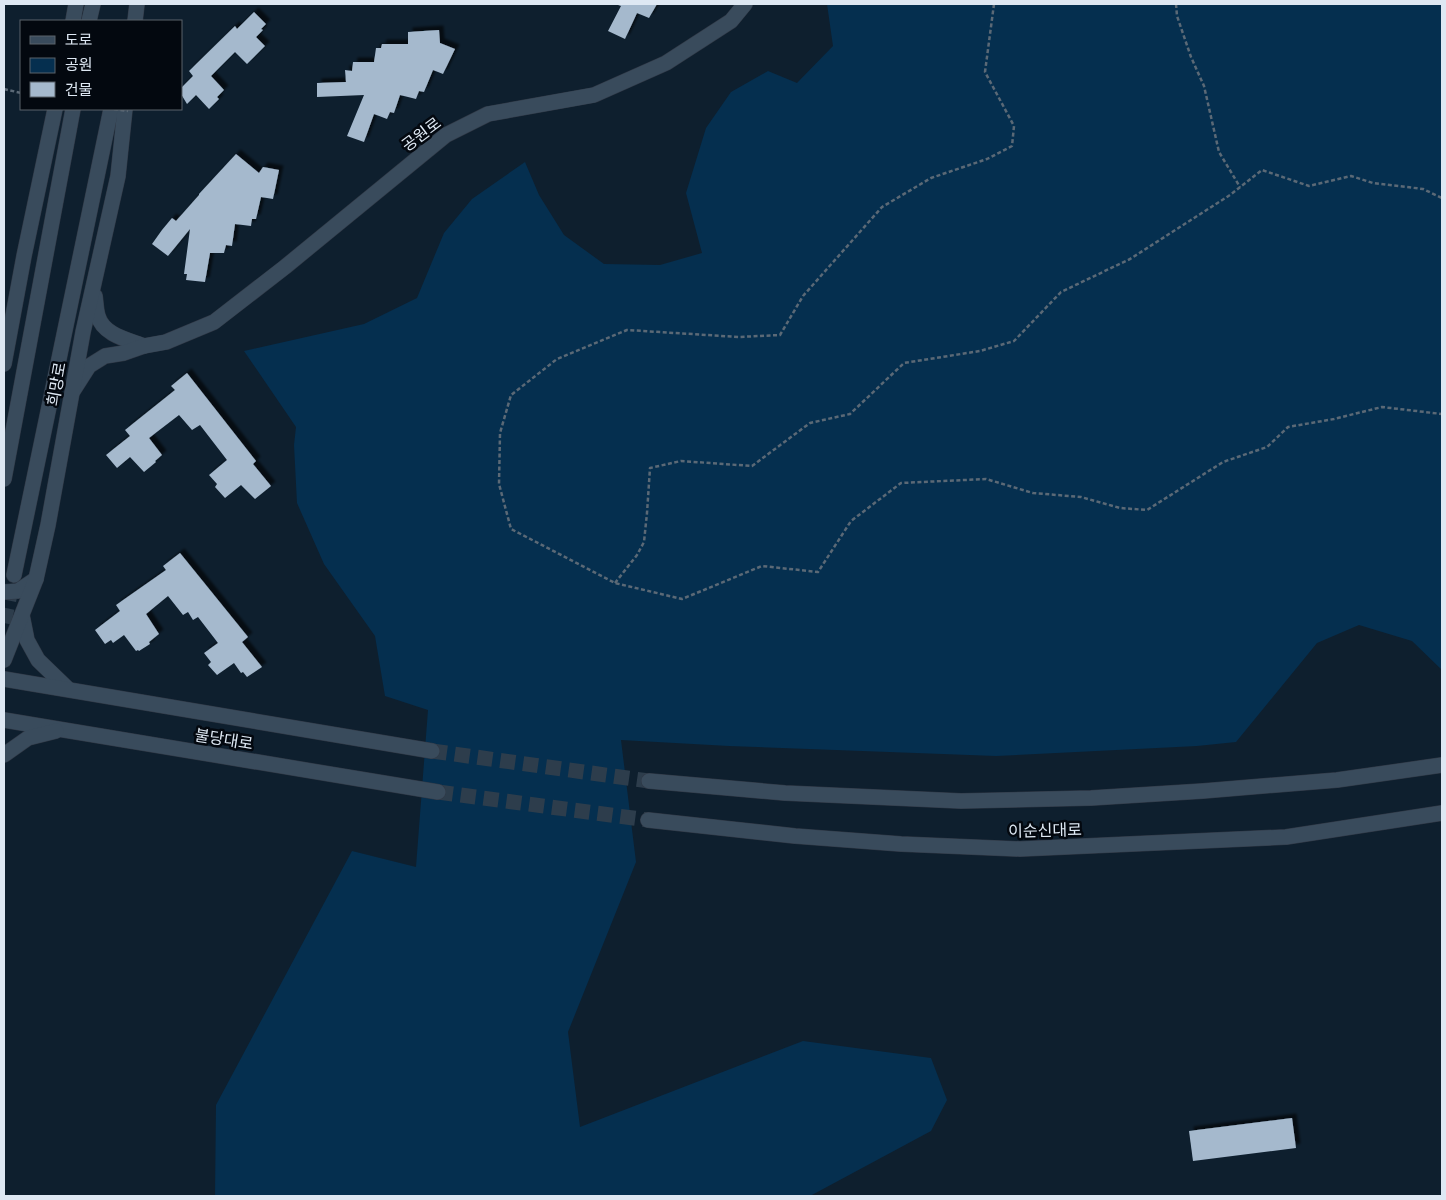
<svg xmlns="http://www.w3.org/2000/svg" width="1446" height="1200" font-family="Quicksand,'Noto Sans KR',sans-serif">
<defs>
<filter id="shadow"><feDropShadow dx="4.5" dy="-4.5" stdDeviation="1" flood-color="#0009"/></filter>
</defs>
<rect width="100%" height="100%" fill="#0e1f2e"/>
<!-- green -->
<polygon fill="#052f4f" points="827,4 1442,4 1442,670 1412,641 1359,625 1317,643 1236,742 1197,746 996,756 729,746 621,740 636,862 568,1032 580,1127 803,1041 931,1058 947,1100 931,1131 810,1196 215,1196 216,1105 352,851 416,867 428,710 385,696 375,636 324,564 297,503 294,445 296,427 244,351 364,324 417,298 444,233 472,199 525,162 539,195 564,235 604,264 660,265 702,253 686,193 706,128 731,92 768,71 797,83 833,46"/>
<!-- building -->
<g fill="#a5b9cd" filter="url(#shadow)">
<polygon points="615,4 657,4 649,18 637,13 625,39 608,31 621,6"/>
<polygon points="254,12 266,24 261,29 263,30 256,37 265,46 247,64 235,52 211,76 224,90 217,97 219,99 209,109 196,95 187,104 181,94 181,88 193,76 189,71 235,26 237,29"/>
<polygon points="439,30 440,43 455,49 443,74 433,70 424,92 419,91 416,99 400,95 394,113 390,112 387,119 374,114 364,142 347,136 364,95 317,97 317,83 346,82 345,70 352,71 353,62 374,62 376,48 381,48 382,44 408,44 408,32"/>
<polygon points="236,154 259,173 263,167 279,170 273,199 261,197 256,219 252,219 251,226 235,224 232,246 226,245 224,253 210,253 205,282 186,280 187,274 184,274 190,229 168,256 152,244 162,230 172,218 176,221 199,195 199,194"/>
<polygon points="187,373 256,461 253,464 271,486 255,499 241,485 225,498 215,487 217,484 209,475 227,460 200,425 192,430 179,415 149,438 162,455 155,461 156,462 144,472 130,457 117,468 106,455 130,436 125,430 175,390 171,386"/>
<polygon points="180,553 248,637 242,642 262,667 247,677 243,672 241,673 234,663 217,675 208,665 211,662 204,653 218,643 198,617 193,620 188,612 183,615 168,596 146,614 159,634 149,642 150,644 139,651 138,650 136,651 124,635 113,643 111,640 105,644 95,630 120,611 116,605 166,570 163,566"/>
<polygon points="1292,1118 1296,1148 1193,1161 1189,1131"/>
</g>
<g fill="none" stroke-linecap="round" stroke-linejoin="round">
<!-- secondary-tunnel -->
<g stroke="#2d3d4c" stroke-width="15" stroke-dasharray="15 8" stroke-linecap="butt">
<polyline points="4,623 14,575"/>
<polyline points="432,751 649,781"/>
<polyline points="438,792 648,820"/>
</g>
<defs>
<g id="secondary">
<polyline points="73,21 76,4"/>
<polyline points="89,21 93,4"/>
<polyline points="135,21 137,4"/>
<path d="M 95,296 C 96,302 96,310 98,316 C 103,335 129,340 144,346"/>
<polyline points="4,364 24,256 55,109"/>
<polyline points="73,391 89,366 105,356 124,353 144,346 166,342 214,322 285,267 446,135 488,114 594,95 666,63 731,21 745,4"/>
<polyline points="4,479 73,109"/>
<polyline points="14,575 111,109"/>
<polyline points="4,592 18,591 36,579"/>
<polyline points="22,615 27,640 38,660 68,689"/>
<polyline points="4,660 36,579 48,525 83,332 118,176 125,109"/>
<polyline points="4,679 432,751"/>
<polyline points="4,720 438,792"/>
<polyline points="4,755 28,738 56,731"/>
<polyline points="649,781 785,793 961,801 1091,798 1203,791 1337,780 1442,765"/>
<polyline points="648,820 795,836 901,844 1020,849 1286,837 1442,813"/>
</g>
</defs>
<!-- secondary casing -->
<use href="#secondary" stroke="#313946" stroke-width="16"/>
<!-- path -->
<g stroke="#5b6976" stroke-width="2.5" stroke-dasharray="4 2.5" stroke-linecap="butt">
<polyline points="994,4 985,72 1014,126 1012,146 987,159 931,178 882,207 803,296 780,335 739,337 627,330 557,359 511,395 500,433 499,484 511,529 615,583 682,599 762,566 818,572 851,521 901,483 986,479 1033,493 1081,497 1120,508 1147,510 1223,462 1267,447 1288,427 1334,419 1382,407 1442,414"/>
<polyline points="1176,4 1177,16 1191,57 1204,86 1219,152 1240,187"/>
<polyline points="4,89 21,93"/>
<polyline points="615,583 637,555 644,542 647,513 650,468 681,461 752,466 810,423 850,414 904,363 980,351 1014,341 1061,292 1130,259 1230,195 1262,170 1309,186 1351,176 1373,183 1423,189 1442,198"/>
</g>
<!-- secondary -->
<use href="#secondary" stroke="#394b5c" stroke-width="15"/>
<!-- path-bridge -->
<polyline stroke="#5b6976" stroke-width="2.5" stroke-dasharray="4 2.5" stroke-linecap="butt" points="114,109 128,111"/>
</g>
<g text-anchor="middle" stroke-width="5" stroke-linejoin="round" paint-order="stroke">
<!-- street labels -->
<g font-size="16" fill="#dee8f3" stroke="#03080f">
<text transform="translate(421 134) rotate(-37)" y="6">공원로</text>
<text transform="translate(56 384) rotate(-80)" y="6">희망로</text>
<text transform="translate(224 739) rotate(9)" y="6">불당대로</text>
<text transform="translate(1045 830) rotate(-1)" y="6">이순신대로</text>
</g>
</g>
<!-- border -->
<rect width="1446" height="1200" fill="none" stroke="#dee8f3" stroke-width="10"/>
<!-- legend -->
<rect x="20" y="20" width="162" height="90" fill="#03080f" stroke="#5b626a"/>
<rect x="30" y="36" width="25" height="8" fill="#394b5c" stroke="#5b626a"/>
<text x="65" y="45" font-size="15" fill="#dee8f3">도로</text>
<rect x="30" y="58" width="25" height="15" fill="#052f4f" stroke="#5b626a"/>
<text x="65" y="70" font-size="15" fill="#dee8f3">공원</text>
<rect x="30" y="82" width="25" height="15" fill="#a5b9cd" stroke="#5b626a"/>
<text x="65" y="95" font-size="15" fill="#dee8f3">건물</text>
</svg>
